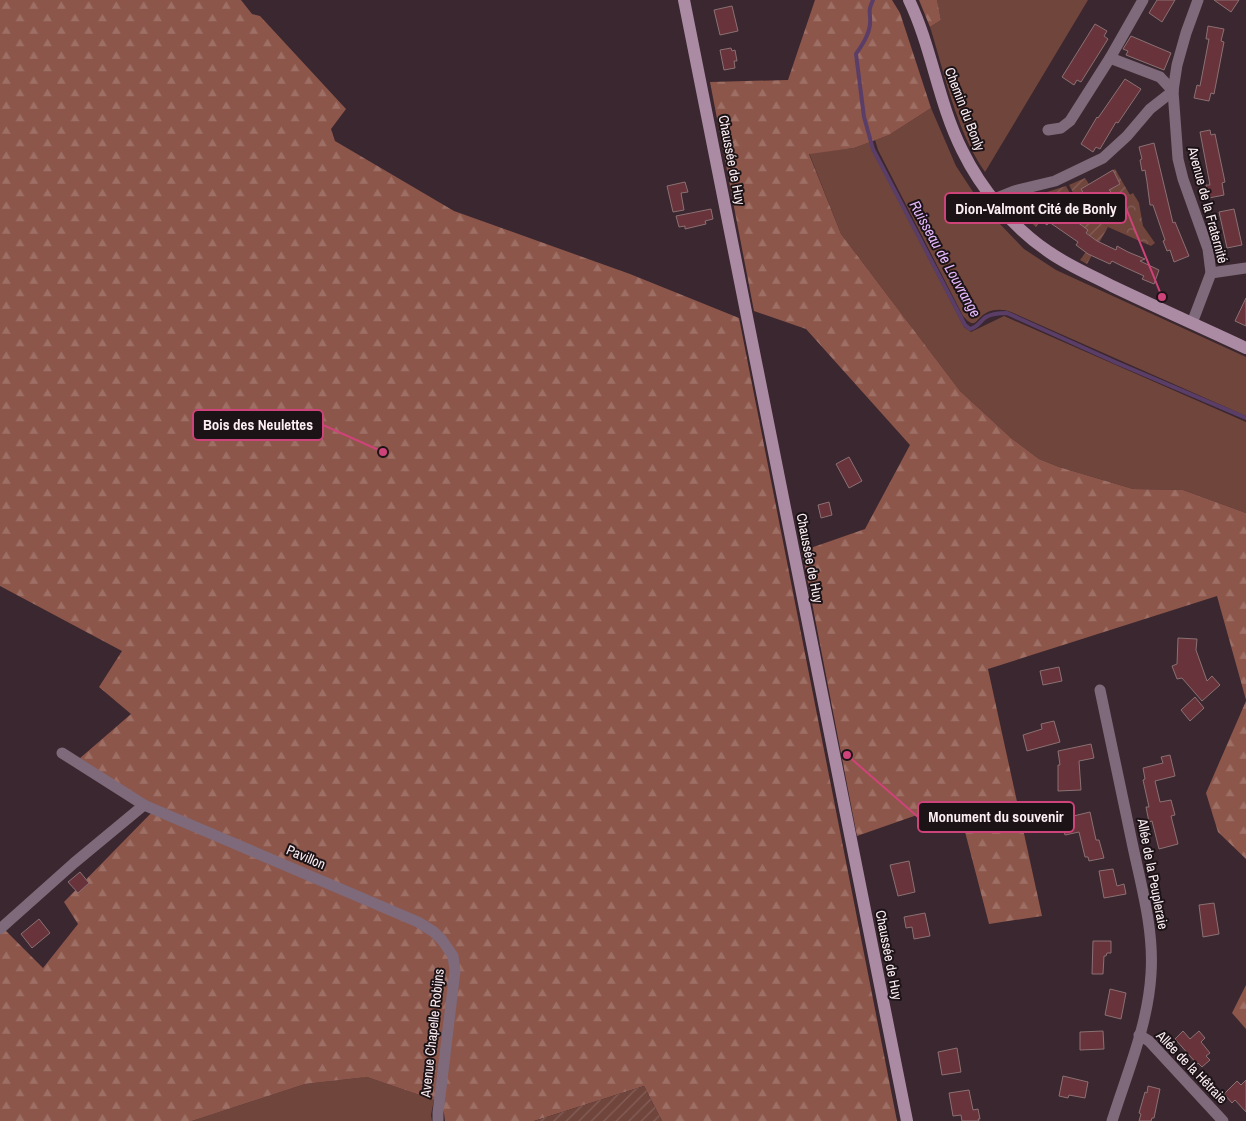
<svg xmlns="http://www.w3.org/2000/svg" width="1246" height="1121" font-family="'Archivo Narrow',sans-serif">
<defs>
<pattern id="forest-firs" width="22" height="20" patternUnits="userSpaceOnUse" patternTransform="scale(1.25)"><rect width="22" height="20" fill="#8d564b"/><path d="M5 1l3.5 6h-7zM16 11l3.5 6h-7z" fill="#9e6f65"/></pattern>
<pattern id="park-crowns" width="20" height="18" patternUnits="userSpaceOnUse" patternTransform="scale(1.25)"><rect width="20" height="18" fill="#70453c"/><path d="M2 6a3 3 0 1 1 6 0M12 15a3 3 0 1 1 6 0" fill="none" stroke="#856059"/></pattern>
<pattern id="garden-furrows" width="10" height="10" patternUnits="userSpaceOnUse" patternTransform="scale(1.25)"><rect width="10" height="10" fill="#70453c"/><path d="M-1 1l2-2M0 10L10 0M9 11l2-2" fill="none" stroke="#856059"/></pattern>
</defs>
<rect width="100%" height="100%" fill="#3b272f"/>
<!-- grass -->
<g fill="#70453c">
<path d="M 937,0 L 1088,0 L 985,172 C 956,130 945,75 930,27 L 941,20 Z"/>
<path d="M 931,108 L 956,166 L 977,198 L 998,222 L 1024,249 L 1056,270 L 1246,357 L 1246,416 L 1011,312 C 1003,309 993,309 986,313 C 975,319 976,331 963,316 L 878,150 L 875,140 L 889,135 Z"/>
<polygon points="870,142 872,150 964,327 971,332 1004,316 1246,422 1246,513 1183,490 1133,489 1059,467 1039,459 1011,438 960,391 841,234 809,153 854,148"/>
<polygon points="367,1077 434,1100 431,1115 432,1121 192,1121 305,1084"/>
</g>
<!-- forest -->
<g fill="url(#forest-firs)">
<polygon points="0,0 241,0 252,14 260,16 346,109 331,129 335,141 454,211 630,274 739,318 897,1121 662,1121 644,1086 534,1121 445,1121 443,1105 434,1100 367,1077 305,1084 192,1121 0,1121 0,925 43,968 78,924 64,902 158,806 142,800 79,759 131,714 99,687 122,651 0,586"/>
<polygon points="815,0 892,0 900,13 931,108 889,135 854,148 809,154 841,234 960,391 1011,438 1039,459 1059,467 1133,489 1183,490 1246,513 1246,700 1217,596 988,669 1042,916 989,924 957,801 857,836 802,551 865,529 910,445 806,329 754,311 710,82 788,80"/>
<polygon points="919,0 937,0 941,20 930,27"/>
<polygon points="1246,701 1246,859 1218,832 1206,793"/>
<polygon points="1246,985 1246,1029 1232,1013"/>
</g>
<!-- park -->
<polygon fill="url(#park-crowns)" points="1133,193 1139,203 1143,226 1155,243 1151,246 1108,227 1096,219 1098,213"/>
<!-- garden -->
<g fill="url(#garden-furrows)">
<polygon points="1115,169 1130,195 1098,213 1077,200 1069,185 1085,178 1089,184 1081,189 1088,202 1100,196 1101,198 1111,193 1109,190 1120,184 1113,170"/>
<polygon points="1066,186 1076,204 1108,227 1087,264 1080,260 1095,240 1058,208 1056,211 1046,204 1037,217 1041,220 1036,227 1027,219 1022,211 1023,203 1025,199"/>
<polygon points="644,1086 662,1121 534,1121"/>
</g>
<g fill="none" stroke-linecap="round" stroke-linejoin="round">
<!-- stream -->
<path stroke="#5a3e68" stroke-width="4" d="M 873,0 C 867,13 871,12 870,24 C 869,35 862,45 856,54 L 864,117 L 873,149 L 965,325 L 970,329 C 978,327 980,321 986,317 C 993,313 1000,313 1007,313 L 1115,362 L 1246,418"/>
</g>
<!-- building -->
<g fill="#68333b" stroke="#8a7173">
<polygon points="1157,0 1175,0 1162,22 1149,13"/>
<polygon points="1214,0 1239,0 1231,12"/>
<polygon points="732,6 738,31 720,35 714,10"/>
<polygon points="1095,24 1107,31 1104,36 1108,39 1081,82 1077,80 1074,85 1062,77"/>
<polygon points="1208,26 1224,29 1221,41 1224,42 1214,94 1211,93 1209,101 1194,98 1197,85 1200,86 1209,39 1206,39"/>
<polygon points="1131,36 1171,53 1164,70 1126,55 1128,51 1123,49"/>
<polygon points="731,48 732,51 735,50 737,61 734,61 735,68 724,70 720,50"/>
<polygon points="1125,79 1141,89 1118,123 1116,122 1100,149 1096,147 1093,152 1081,144 1097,117 1098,118"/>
<polygon points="1210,130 1211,135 1215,134 1225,182 1222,183 1224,195 1209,198 1206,185 1210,185 1200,132"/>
<polygon points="1154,143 1173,223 1175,222 1189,256 1174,262 1170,250 1167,251 1163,241 1165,240 1153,205 1150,205 1147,182 1145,170 1142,171 1140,160 1142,159 1139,147"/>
<polygon points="1113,170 1120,184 1109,190 1111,192 1101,198 1100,196 1089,202 1081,189"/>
<polygon points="685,182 688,192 681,193 684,210 673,212 667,186"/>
<polygon points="1046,204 1056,211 1058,208 1088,230 1086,233 1097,241 1116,250 1117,246 1128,252 1145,259 1140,261 1159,270 1154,284 1142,279 1144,276 1122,266 1112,261 1110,264 1088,254 1076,245 1078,242 1049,222 1047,225 1036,217"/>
<polygon points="711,209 713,219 705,221 706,224 685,229 685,226 679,227 676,216"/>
<polygon points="1234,209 1242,245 1227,248 1219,212"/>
<polygon points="1246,298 1246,326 1235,321"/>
<polygon points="849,457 862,481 849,488 836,464"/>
<polygon points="829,502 832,515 821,518 818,505"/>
<polygon points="1178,638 1197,639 1196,650 1207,681 1212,676 1220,685 1202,701 1182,678 1177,679 1172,666 1177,664"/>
<polygon points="1059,667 1062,681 1043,685 1040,671"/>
<polygon points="1195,697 1204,708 1190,721 1181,710"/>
<polygon points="1054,721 1060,742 1027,751 1023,735 1042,729 1041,724"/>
<polygon points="1091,744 1094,758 1079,761 1081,790 1058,791 1058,765 1060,765 1058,751"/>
<polygon points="1170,755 1175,776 1155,781 1160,802 1171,800 1175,815 1171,816 1178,844 1159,849 1152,821 1149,822 1146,807 1149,807 1143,780 1145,779 1143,768 1163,763 1161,757"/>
<polygon points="1090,812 1096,840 1099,840 1104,858 1089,861 1088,857 1085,857 1079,832 1065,835 1061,819"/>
<polygon points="909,861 915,892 898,896 890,865"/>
<polygon points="1113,869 1117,886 1124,884 1126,894 1104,898 1099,871"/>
<polygon points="80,872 89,883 78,893 68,882"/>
<polygon points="1214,903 1219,934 1203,937 1199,905"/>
<polygon points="925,913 930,936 914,939 912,927 906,928 904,917"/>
<polygon points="39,919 50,933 32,948 21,934"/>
<polygon points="1093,941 1111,941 1111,953 1107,953 1106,956 1104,956 1103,974 1092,974"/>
<polygon points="1110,989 1126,993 1121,1019 1105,1015"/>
<polygon points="1103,1031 1104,1049 1080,1050 1080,1032"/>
<polygon points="1183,1031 1190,1039 1199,1031 1205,1038 1201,1042 1210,1053 1206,1056 1210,1060 1202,1067 1198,1063 1197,1064 1175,1039"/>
<polygon points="957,1048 961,1072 942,1075 938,1052"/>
<polygon points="1063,1076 1088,1082 1085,1098 1069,1095 1068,1098 1059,1096"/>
<polygon points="1246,1080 1246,1112 1235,1100 1232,1103 1224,1094 1237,1081 1241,1085"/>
<polygon points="1148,1086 1160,1089 1154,1118 1152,1118 1151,1121 1139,1121 1141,1114 1139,1113 1145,1092 1147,1093"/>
<polygon points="969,1090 973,1110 978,1109 980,1119 978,1119 979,1121 962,1121 961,1115 953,1116 949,1093"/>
</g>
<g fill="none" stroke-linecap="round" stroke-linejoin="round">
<!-- street -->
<g stroke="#7e6a7a" stroke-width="11">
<polyline points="1110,58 1160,77 1173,91"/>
<polyline points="1048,130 1061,128 1070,121 1110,58 1143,0"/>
<polyline points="994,199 1014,191 1055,181 1103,158 1127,136 1150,109 1173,91"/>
<polyline points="1211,273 1246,268"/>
<polyline points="1192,323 1211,273 1208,249 1183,179 1178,159 1173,91 1177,65 1186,33 1198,0"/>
<path d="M 1100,690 C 1111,742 1122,794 1133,847 C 1142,889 1154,931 1151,974 C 1148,1025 1127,1073 1112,1121"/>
<polyline points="62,753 144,805 418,922 434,932 442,940 453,956 455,971 438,1113 438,1121"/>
<polyline points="0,929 74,863 144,805"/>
<polyline points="1139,1035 1149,1041 1223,1121"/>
</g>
<!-- secondary -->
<g stroke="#ab8ba4" stroke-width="12">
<polyline points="684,0 907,1121"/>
<path d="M 909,0 C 932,48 938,102 962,150 C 981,189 1013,228 1049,252 C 1069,266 1091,275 1112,286 C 1156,307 1201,327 1246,348"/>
</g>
</g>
<g text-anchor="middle" stroke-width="4" stroke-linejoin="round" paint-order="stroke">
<!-- street labels -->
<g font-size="14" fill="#fceef3" stroke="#1c1317">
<text transform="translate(965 109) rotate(69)" y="5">Chemin du Bonly</text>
<text transform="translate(732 160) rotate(79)" y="5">Chaussée de Huy</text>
<text transform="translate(1208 205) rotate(75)" y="5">Avenue de la Fraternité</text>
<text transform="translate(810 558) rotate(79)" y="5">Chaussée de Huy</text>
<text transform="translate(306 857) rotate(23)" y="5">Pavillon</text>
<text transform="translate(1153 874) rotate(79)" y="5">Allée de la Peupleraie</text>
<text transform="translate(889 955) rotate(79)" y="5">Chaussée de Huy</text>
<text transform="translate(432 1033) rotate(-84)" y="5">Avenue Chapelle Robijns</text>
<text transform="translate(1192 1067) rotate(46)" y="5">Allée de la Hêtraie</text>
</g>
<!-- water labels -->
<g font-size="15" font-style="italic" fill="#e5b8fd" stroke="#1c1317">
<text transform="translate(945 259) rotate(61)" y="5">Ruisseau de Louvrange</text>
</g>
</g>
<!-- callouts -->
<path fill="none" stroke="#ce4379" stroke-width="2" d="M1162 297L1126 208M383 452L323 425M847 755L918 817"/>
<g fill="#ce4379" stroke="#1c1317" stroke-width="2">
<circle cx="1162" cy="297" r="5"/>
<circle cx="383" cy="452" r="5"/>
<circle cx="847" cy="755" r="5"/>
</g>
<g fill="#1c1317" stroke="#ce4379" stroke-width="2">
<rect x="945" y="193" width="181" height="30" rx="5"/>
<rect x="193" y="410" width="130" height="30" rx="5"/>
<rect x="918" y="802" width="156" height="30" rx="5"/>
</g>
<g font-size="15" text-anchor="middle" font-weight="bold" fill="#fceef3">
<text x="1036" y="214">Dion-Valmont Cité de Bonly</text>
<text x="258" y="430">Bois des Neulettes</text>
<text x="996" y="822">Monument du souvenir</text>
</g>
</svg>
